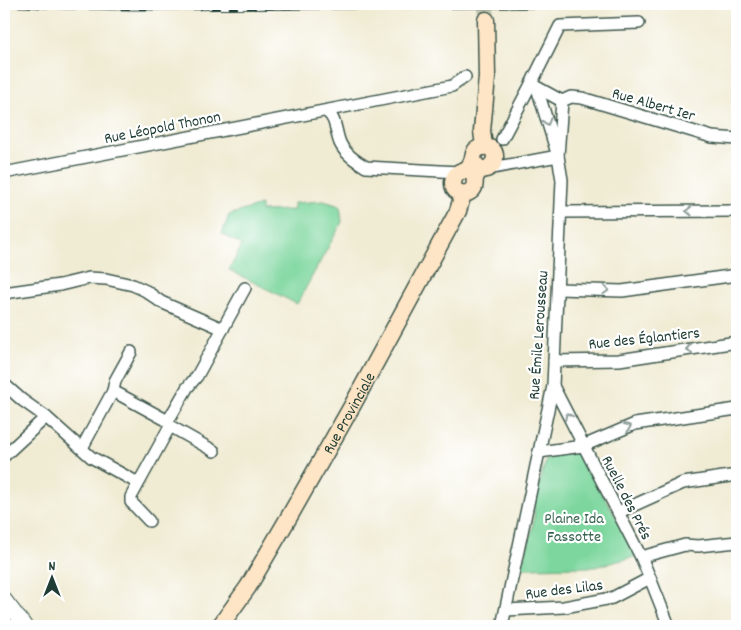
<svg xmlns="http://www.w3.org/2000/svg" width="741" height="630" font-family="Dekko,sans-serif">
<rect width="100%" height="100%" fill="#fff"/>
<filter id="ink" filterUnits="userSpaceOnUse"><feTurbulence type="fractalNoise" baseFrequency=".02" numOctaves="2"/><feDisplacementMap in="SourceGraphic" scale="10" xChannelSelector="R" yChannelSelector="G"/><feConvolveMatrix kernelMatrix="1 2 1 2 8 2 1 2 1" color-interpolation-filters="sRGB"/></filter>
<filter id="wash" filterUnits="userSpaceOnUse"><feTurbulence type="fractalNoise" baseFrequency=".0096" numOctaves="4" result="noise"/><feDisplacementMap in="SourceGraphic" scale="20" xChannelSelector="R" yChannelSelector="G"/><feGaussianBlur stdDeviation="1.12" result="paint"/><feColorMatrix in="noise" values="0 0 0 0 0 0 0 0 0 0 0 0 0 0 0 0 0 1.4 0 .05"/><feComposite in="paint" operator="in"/></filter>
<g filter="url(#wash)">
<rect width="100%" height="100%" fill="#f0ebd3"/>
<!-- green -->
<g fill="#7cd69d" stroke="#4e8a68">
<polygon points="324,201 340,206 342,222 297,304 229,270 242,245 222,234 229,215 261,205 261,211 294,210 294,203"/>
<path d="M 572,452 L 581,456 L 638,556 L 595,567 L 520,568 C 527,549 536,525 534,505 L 546,459 L 550,456 Z"/>
</g>
</g>
<g filter="url(#ink)">
<g fill="none" stroke-linecap="round" stroke-linejoin="round">
<!-- secondary-tunnel -->
<polyline stroke="#c6c8b3" stroke-width="16" stroke-dasharray="16 8" stroke-linecap="butt" points="485,4 486,20"/>
<defs>
<g id="minor">
<polyline points="537,88 556,150"/>
<polyline points="562,101 571,97 582,98 712,137 737,139"/>
<polyline points="562,101 531,84 560,26 639,23"/>
<path d="M 326,111 C 337,119 335,131 340,143 C 345,154 356,161 366,167 L 459,172"/>
<polyline points="502,139 531,84"/>
<polyline points="487,169 558,156"/>
<polyline points="4,173 452,86 465,77"/>
<polyline points="561,212 737,211"/>
<polyline points="558,289 622,291 737,275"/>
<polyline points="4,293 60,285 89,278 106,279 133,285 146,291 161,302 223,329"/>
<polyline points="131,352 115,381 113,391 168,421"/>
<polyline points="554,361 619,360 737,342"/>
<polyline points="4,384 22,400 46,417 4,456"/>
<polyline points="553,386 641,557 650,578 669,626"/>
<polyline points="46,417 91,457 138,483"/>
<polyline points="168,421 187,388 197,376 245,288"/>
<polyline points="170,426 214,451"/>
<polyline points="82,448 113,391"/>
<polyline points="539,452 583,446 635,424 737,409"/>
<polyline points="619,512 683,483 737,475"/>
<polyline points="149,521 131,502 131,497 170,426 168,421"/>
<polyline points="641,557 685,545 698,546 737,542"/>
<polyline points="506,610 564,607 612,598 650,578"/>
<polyline points="502,626 553,386 562,180 558,156 562,101"/>
</g>
<polyline id="tertiary" points="4,599 25,626"/>
<g id="secondary">
<polyline points="484,146 482,131 487,77 486,20"/>
<path d="M 466,171 C 468,168 471,164 472,161 C 474,157 473,153 476,150 C 480,147 483,146 487,147 C 507,152 485,185 473,160"/>
<path d="M 474,176 C 461,158 442,188 461,193 C 465,194 469,193 472,190 C 476,186 474,184 475,179 C 475,176 479,172 481,169"/>
<path id="s1" d="M 220,626 L 248,587 L 289,517 L 352,406 L 458,211 L 463,194"/>
</g>
</defs>
<!-- minor casing -->
<use href="#minor" stroke="#3e574c" stroke-width="14"/>
<!-- tertiary casing -->
<use href="#tertiary" stroke="#3e574c" stroke-width="16"/>
<!-- secondary casing -->
<use href="#secondary" stroke="#3e574c" stroke-width="19"/>
<!-- minor -->
<use href="#minor" stroke="#fff" stroke-width="11"/>
<!-- tertiary -->
<use href="#tertiary" stroke="#fff" stroke-width="14"/>
<!-- secondary -->
<use href="#secondary" stroke="#fee5c5" stroke-width="16"/>
<defs>
<polyline id="rail" points="4,4 65,7 134,8 737,5"/>
</defs>
<!-- rail casing -->
<use href="#rail" stroke="#1f3d34" stroke-width="5"/>
<!-- rail -->
<use href="#rail" stroke="#fff" stroke-width="3" stroke-dasharray="9" stroke-linecap="butt"/>
</g>
<!-- one-way arrows -->
<defs><path id="oneway-chevron" d="M-2-3.5L2.5 0L-2 3.5" fill="none" stroke-width="1.6" stroke-linecap="round" stroke-linejoin="round" transform="scale(1.25)"/></defs>
<g stroke="#8f9e9a">
<use href="#oneway-chevron" transform="translate(547 122) rotate(73)"/>
<use href="#oneway-chevron" transform="translate(689 211) rotate(179)"/>
<use href="#oneway-chevron" transform="translate(606 290) rotate(2)"/>
<use href="#oneway-chevron" transform="translate(689 349) rotate(172)"/>
<use href="#oneway-chevron" transform="translate(568 416) rotate(-116)"/>
<use href="#oneway-chevron" transform="translate(628 427) rotate(-23)"/>
</g>
</g>
<g text-anchor="middle" stroke-width="4.5" stroke-linejoin="round" paint-order="stroke">
<!-- street labels -->
<g font-size="16" fill="#1f3d34" stroke="#fff">
<text transform="translate(654 103) rotate(16)" y="6">Rue Albert Ier</text>
<text transform="translate(162 126) rotate(-11)" y="6">Rue Léopold Thonon</text>
<text transform="translate(537 335) rotate(-86)" y="6">Rue Émile Lerousseau</text>
<text transform="translate(644 337) rotate(-6)" y="6">Rue des Églantiers</text>
<text dy="6" stroke="none"><textPath href="#s1" startOffset="249">Rue Provinciale</textPath></text>
<text transform="translate(628 497) rotate(63)" y="6">Ruelle des Prés</text>
<text transform="translate(564 588) rotate(-7)" y="6">Rue des Lilas</text>
</g>
<!-- park labels -->
<g font-size="16" fill="#36634e" stroke="#fff">
<text x="574" y="523">Plaine Ida<tspan x="574" dy="18">Fassotte</tspan></text>
</g>
</g>
<!-- margin -->
<rect width="741" height="630" fill="none" stroke="#fff" stroke-width="20"/>
<!-- north arrow -->
<g transform="translate(52 578)" stroke="#ffffff" stroke-width="4" paint-order="stroke">
<path d="M0-4L9 19L0 12L-9 19Z" fill="#1f3d34"/>
<text y="-8" font-size="14" font-weight="bold" text-anchor="middle" fill="#1f3d34">N</text>
</g>
</svg>
